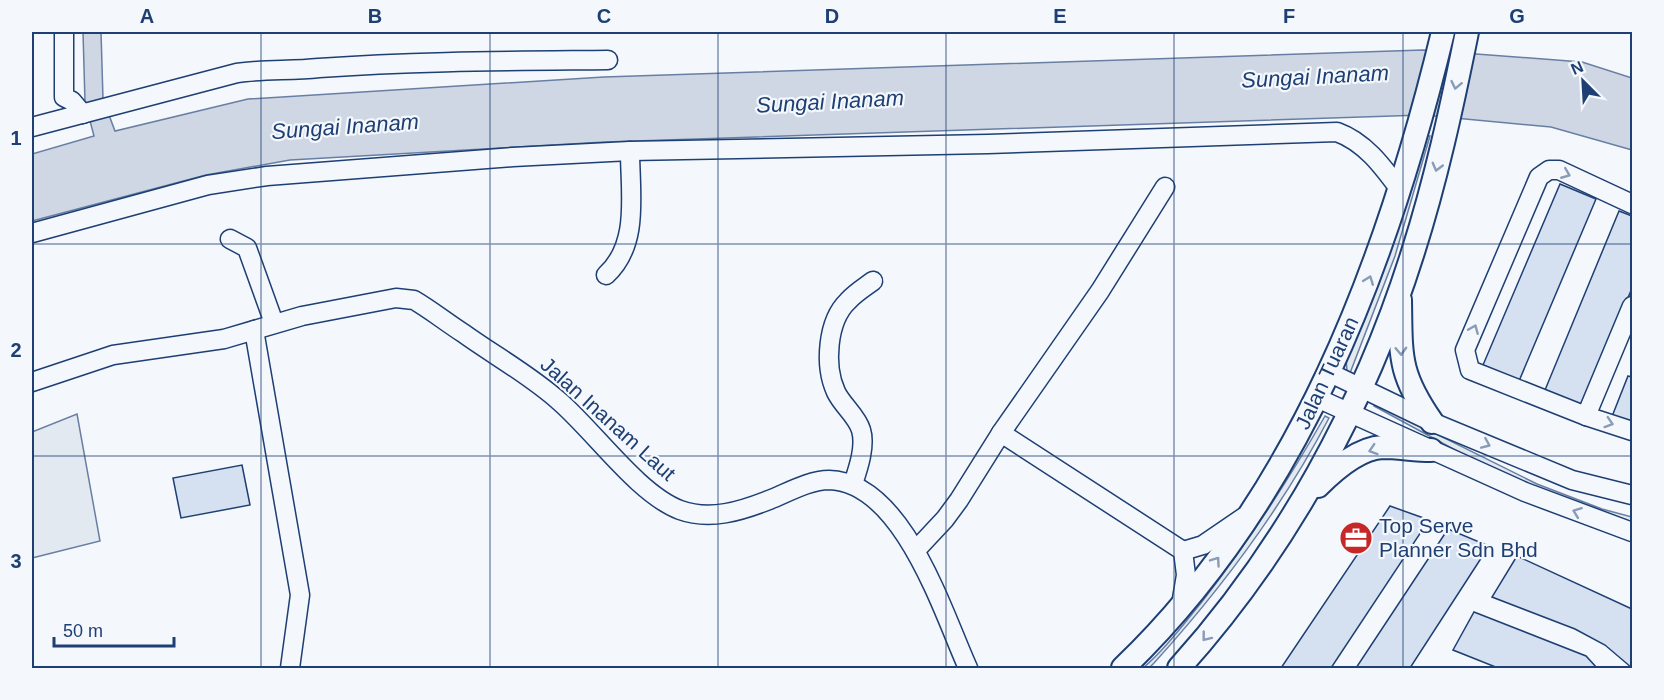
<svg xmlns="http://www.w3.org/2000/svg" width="1664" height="700" font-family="Arial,sans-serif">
<rect width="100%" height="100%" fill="#f4f7fb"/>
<!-- green -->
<g fill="#e3e9f0" stroke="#687fa3" stroke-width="1.5">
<polygon points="1425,136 1430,136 1395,256 1350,373 1347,371 1346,358 1389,254"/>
<polygon points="1374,403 1537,484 1602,509 1632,517 1632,534 1505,477 1374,406"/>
<polygon points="77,414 100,541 32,558 32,432"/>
<path d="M 1325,416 L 1329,418 C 1282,508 1222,588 1154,663 L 1149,668 L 1143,668 C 1165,649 1182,626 1201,603 C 1247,544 1288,481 1325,416 Z"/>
</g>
<!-- water -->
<polygon fill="#cfd7e4" stroke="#687fa3" stroke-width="1.5" points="83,32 101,32 103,99 115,131 248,99 604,77 1423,50 1582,62 1632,78 1632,150 1551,127 1423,115 605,142 290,160 206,175 32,221 32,154 94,136 85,102"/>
<!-- building -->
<g fill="#d5e0f0" stroke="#1d3f73" stroke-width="1.5">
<polygon points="1560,184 1596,199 1519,381 1483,365"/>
<polygon points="1619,211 1632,216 1632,288 1584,406 1545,390"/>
<polygon points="1628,376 1632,377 1632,425 1611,419"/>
<polygon points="242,465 250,505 181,518 173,478"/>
<polygon points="1390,506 1429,520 1331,668 1281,668"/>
<polygon points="1448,529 1489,546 1410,668 1356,668"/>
<polygon points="1517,556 1632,609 1632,668 1605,645 1575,629 1492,597"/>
<polygon points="1474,612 1586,656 1597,668 1498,668 1453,650"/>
</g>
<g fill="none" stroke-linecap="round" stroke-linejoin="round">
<defs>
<g id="minor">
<polyline points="64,32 64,97 72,101 83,114"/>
<path d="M 32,127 L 237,73 C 264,69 291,71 319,68 C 416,61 512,61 608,60"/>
<polyline points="1632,204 1559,170 1549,170 1539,177 1465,350 1470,370 1586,416 1632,431"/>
<path d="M 32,233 L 208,185 L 267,176 L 513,157 L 630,151 L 988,144 L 1337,132 C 1365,142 1383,167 1400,190"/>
<polyline points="230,239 247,248 274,323"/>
<path d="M 606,275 C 640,244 630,193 630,151"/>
<polyline points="254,330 300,595 290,668"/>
<polyline points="1328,372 1432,422 1572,480 1632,495"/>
<path d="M 32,382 L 113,355 L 224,339 L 302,316 L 396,298 L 414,300 C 431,310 446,322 463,333 C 495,356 530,375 559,401 C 595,432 638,494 680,510 C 710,521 741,511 769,500 C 787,493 809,480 829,480 C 903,482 943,613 968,668"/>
<polyline points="1317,398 1525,492 1632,532"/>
<polyline points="1586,416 1632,306"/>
<polyline points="1001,433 1183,551 1186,575 1181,605"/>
<path d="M 853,484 C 858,469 866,446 861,430 C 857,416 842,405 836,392 C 824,366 827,321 848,301 C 855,293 865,287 873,281"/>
<polyline points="916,550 945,519 959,500 1001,433 1100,291 1165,187"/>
<polyline points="1183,551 1203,545 1244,517"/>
</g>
<g id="major">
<path d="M 1400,300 C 1401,356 1398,373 1432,422"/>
<path d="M 1318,486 C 1334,470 1358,448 1383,447 C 1398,447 1415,450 1431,450"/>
<path d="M 1123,668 C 1299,499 1387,264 1443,32"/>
<path d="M 1179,668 C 1286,549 1365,405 1413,252 C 1436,180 1452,106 1467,32"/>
</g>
</defs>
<!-- minor casing -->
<use href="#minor" stroke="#1d3f73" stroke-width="21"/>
<!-- major casing -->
<use href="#major" stroke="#1d3f73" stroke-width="26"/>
<!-- minor -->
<use href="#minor" stroke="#f4f7fb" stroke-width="18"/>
<!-- major -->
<use href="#major" stroke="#f4f7fb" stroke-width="22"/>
</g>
<!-- one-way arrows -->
<defs><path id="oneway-chevron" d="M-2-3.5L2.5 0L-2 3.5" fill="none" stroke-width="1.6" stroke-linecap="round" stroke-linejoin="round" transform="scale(1.5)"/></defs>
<g stroke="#889bb7">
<use href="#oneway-chevron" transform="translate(1456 85) rotate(102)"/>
<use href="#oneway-chevron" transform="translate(1437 167) rotate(105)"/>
<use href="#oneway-chevron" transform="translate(1566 174) rotate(22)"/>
<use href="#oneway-chevron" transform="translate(1369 280) rotate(-69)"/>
<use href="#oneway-chevron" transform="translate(1474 329) rotate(-67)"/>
<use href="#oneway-chevron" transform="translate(1401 351) rotate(88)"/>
<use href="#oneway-chevron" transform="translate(1609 423) rotate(18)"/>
<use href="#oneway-chevron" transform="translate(1486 444) rotate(23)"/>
<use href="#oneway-chevron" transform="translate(1373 450) rotate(162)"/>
<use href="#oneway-chevron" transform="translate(1577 512) rotate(-159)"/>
<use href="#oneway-chevron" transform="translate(1216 561) rotate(-55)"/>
<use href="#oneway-chevron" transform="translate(1206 637) rotate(128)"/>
</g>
<!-- grid -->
<path fill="none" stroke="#1d3f73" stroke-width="1.5" stroke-opacity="0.55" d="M 261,32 L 261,668M 490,32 L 490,668M 718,32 L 718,668M 946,32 L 946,668M 1174,32 L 1174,668M 1403,32 L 1403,668M 32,244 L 1632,244M 32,456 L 1632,456"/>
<!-- icons -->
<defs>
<symbol id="office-disc" viewBox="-11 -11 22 22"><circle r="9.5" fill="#c62828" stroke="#f4f7fb"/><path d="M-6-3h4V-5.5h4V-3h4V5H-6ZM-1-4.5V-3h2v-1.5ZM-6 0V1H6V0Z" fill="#fff"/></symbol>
</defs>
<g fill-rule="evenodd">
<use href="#office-disc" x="1337" y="519" width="38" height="38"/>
</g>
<g text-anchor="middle" stroke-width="4.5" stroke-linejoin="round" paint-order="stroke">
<!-- street labels -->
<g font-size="21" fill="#1d3f73" stroke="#f4f7fb">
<text transform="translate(1327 373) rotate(-65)" y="7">Jalan Tuaran</text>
<text transform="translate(608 419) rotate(42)" y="7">Jalan Inanam Laut</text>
</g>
<!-- poi labels -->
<g font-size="21" fill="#1d3f73" stroke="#f4f7fb" text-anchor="start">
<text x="1379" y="533">Top Serve<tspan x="1379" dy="24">Planner Sdn Bhd</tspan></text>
</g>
<!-- water labels -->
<g font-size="22" font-style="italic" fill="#1d3f73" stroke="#f4f7fb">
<text transform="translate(1315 76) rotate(-3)" y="8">Sungai Inanam</text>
<text transform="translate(830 101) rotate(-3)" y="8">Sungai Inanam</text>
<text transform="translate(345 126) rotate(-4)" y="8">Sungai Inanam</text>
</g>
</g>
<!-- border -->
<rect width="1664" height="700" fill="none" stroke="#f4f7fb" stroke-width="66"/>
<!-- north arrow -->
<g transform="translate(1583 81) rotate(336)" stroke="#f4f7fb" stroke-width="4.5" paint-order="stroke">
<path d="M0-4.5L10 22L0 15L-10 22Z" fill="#1d3f73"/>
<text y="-9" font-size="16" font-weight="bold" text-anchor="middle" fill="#1d3f73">N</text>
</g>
<!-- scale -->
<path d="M54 637v9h120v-9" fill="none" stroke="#1d3f73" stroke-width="3"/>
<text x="63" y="637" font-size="18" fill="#1d3f73" stroke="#f4f7fb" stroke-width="4.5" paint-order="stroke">50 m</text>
<rect x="33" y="33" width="1598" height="634" fill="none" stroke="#1d3f73" stroke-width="2"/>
<g font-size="20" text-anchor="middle" font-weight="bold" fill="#1d3f73">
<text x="147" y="23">A</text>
<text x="375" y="23">B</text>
<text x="604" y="23">C</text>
<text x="832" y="23">D</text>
<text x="1060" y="23">E</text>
<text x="1289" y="23">F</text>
<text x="1517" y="23">G</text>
<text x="16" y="145">1</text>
<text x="16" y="357">2</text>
<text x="16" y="568">3</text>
</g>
</svg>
